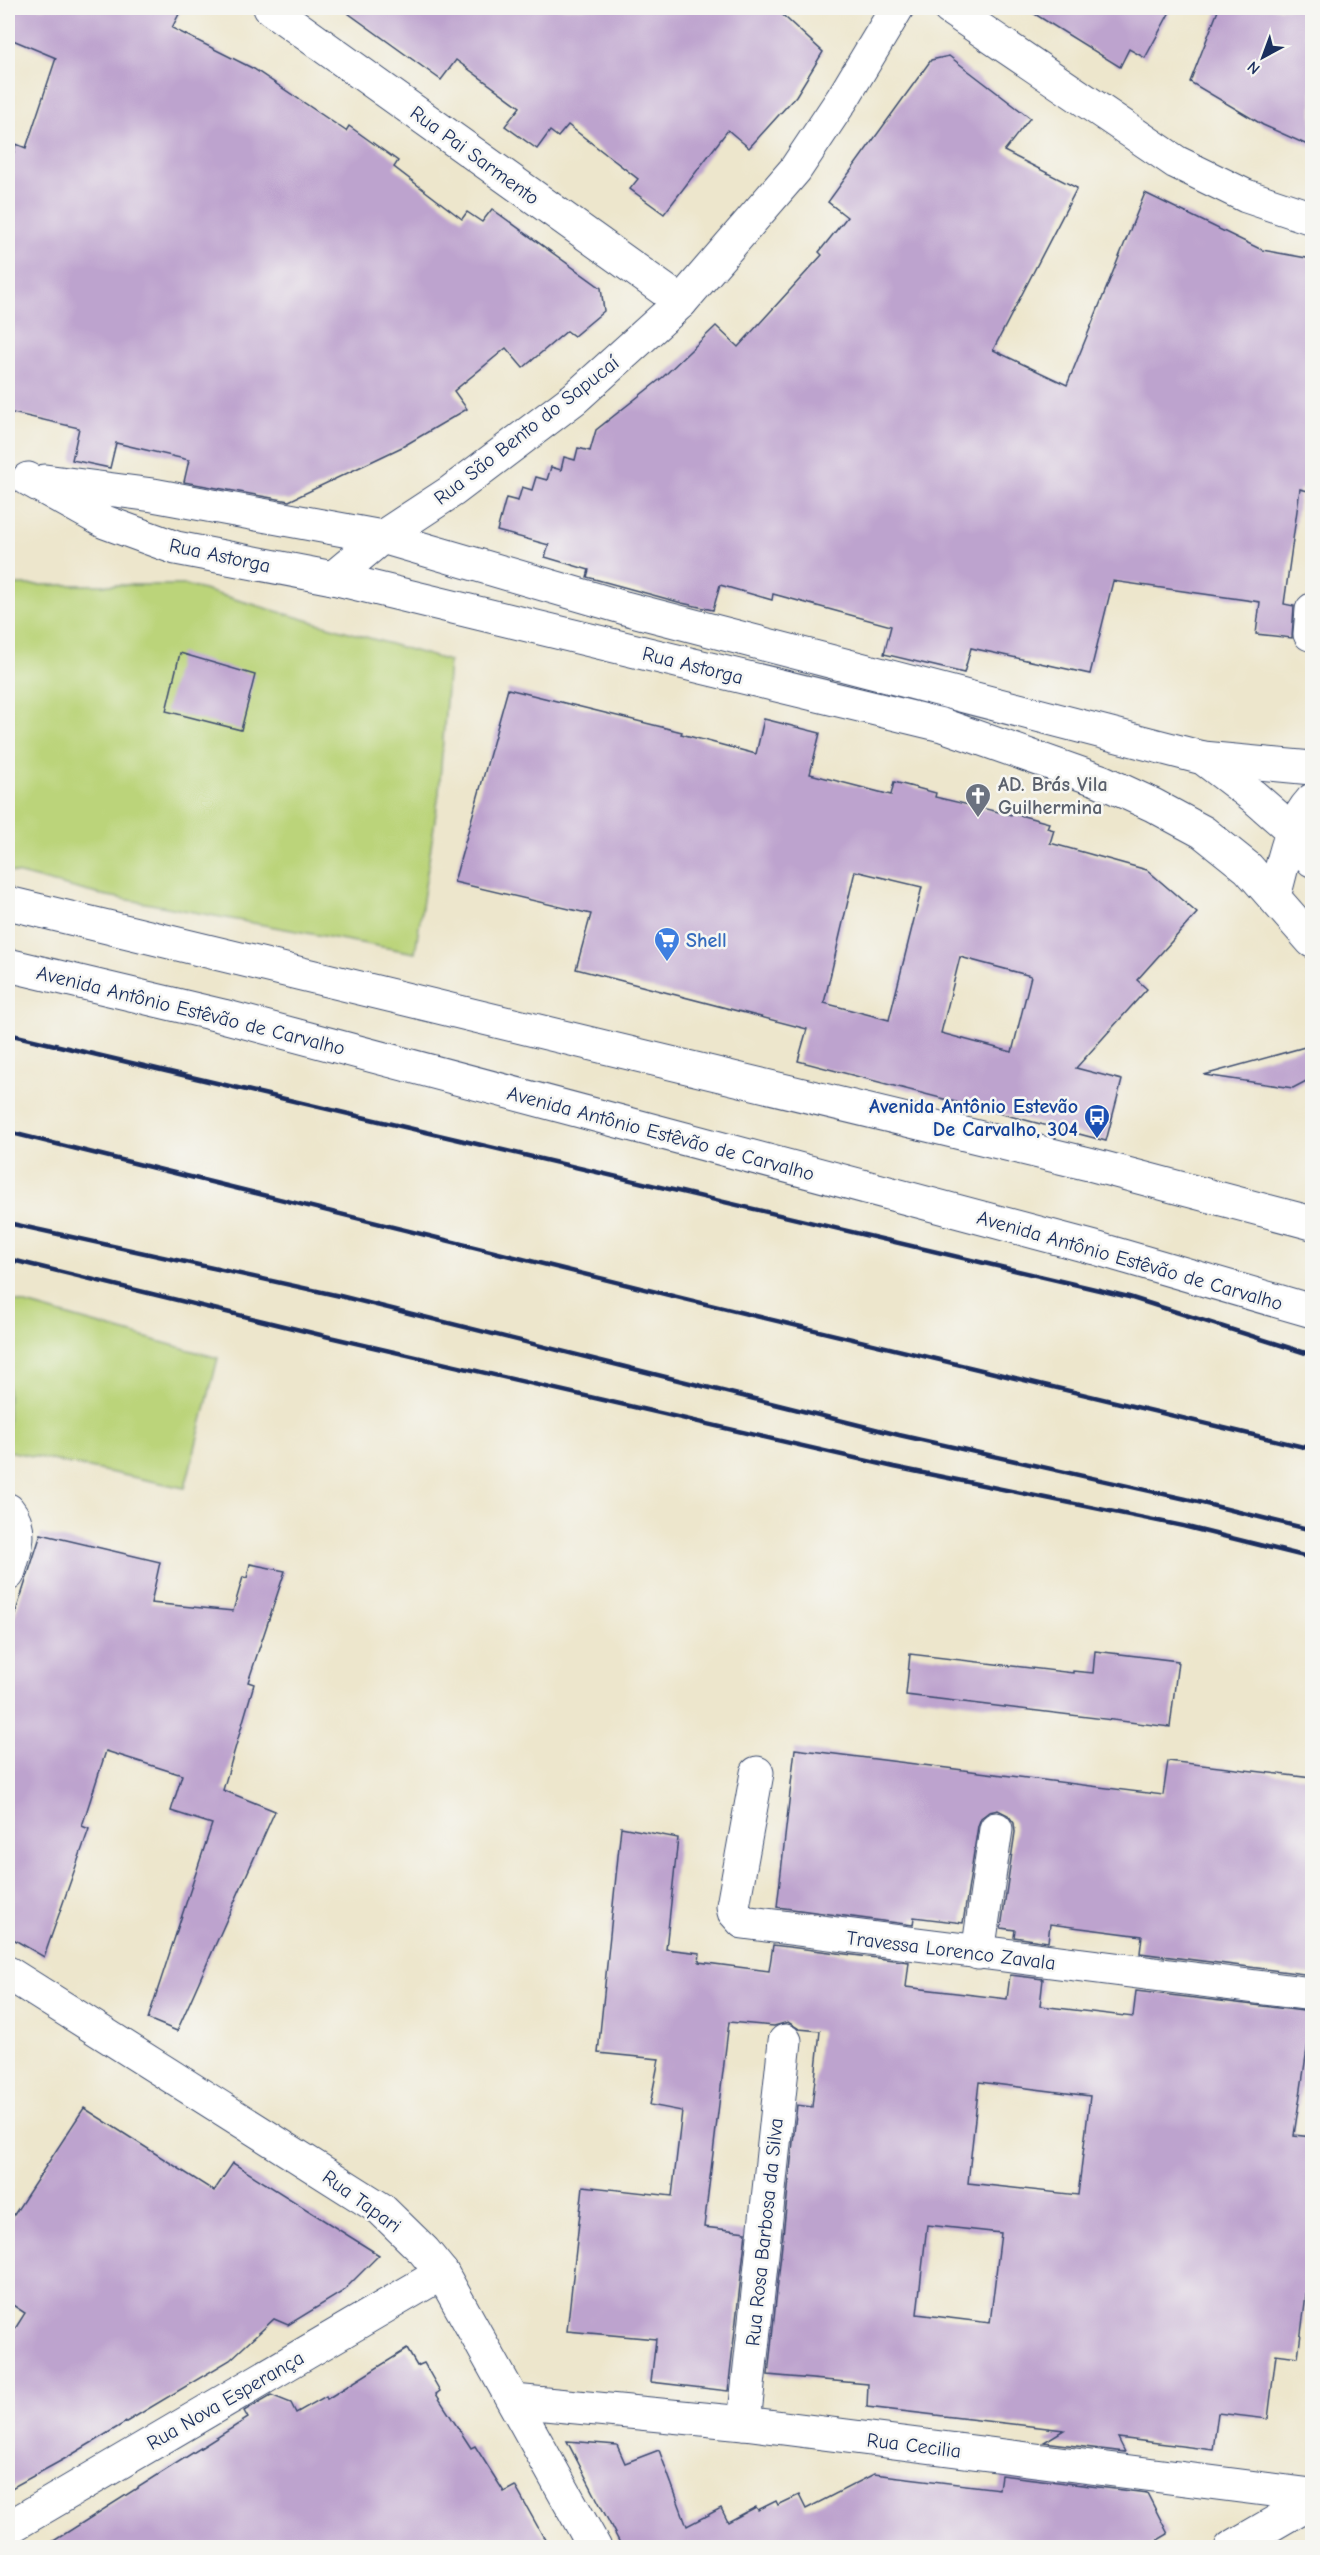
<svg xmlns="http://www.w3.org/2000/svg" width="1320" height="2555" font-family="'Comic Neue',sans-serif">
<rect width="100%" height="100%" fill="#f6f6f2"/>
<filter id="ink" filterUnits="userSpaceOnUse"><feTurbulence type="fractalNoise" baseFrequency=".0167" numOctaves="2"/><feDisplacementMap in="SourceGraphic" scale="12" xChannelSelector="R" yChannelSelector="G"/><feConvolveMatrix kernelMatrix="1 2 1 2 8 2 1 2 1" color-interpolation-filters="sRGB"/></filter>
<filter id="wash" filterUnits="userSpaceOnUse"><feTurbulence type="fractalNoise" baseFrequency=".008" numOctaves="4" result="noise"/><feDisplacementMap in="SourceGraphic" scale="24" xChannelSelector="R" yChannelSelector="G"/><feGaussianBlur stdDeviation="1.35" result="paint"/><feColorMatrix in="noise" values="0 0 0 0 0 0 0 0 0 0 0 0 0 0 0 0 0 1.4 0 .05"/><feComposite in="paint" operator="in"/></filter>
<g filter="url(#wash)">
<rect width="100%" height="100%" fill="#ede6cc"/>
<!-- green -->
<g fill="#bbd47a" stroke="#6b826c" stroke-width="1.5">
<polygon points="8,585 186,585 449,661 439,793 415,953 97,894 8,871"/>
<polygon points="8,1299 218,1358 185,1488 8,1451"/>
</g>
<g id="blocks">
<!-- building -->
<g fill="#bda3ce" fill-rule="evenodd">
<polygon points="8,8 182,8 172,28 254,69 346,131 349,126 398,161 394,167 462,219 467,212 482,222 492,209 601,288 604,311 574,336 567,331 523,368 506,348 454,391 467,409 402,447 289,501 184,482 189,460 116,443 110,468 72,460 79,428 8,412 8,172 16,144 26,148 56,58 8,38"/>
<polygon points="341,8 775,8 823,52 796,96 749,148 728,130 664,214 630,189 638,179 568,125 558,137 550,131 537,149 505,126 520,107 456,60 441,80"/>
<polygon points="1025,8 1172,8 1145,58 1129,49 1120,67"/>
<polygon points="1219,8 1312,8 1312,147 1263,125 1190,82"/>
<polygon points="949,56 1030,118 1004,151 1077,188 993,350 1067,385 1145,193 1262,250 1312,259 1312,492 1300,489 1284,604 1294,606 1292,638 1256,634 1260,602 1113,581 1090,674 971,648 964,673 884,654 891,626 773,594 772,600 720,585 713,610 682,603 587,577 589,570 545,557 549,545 497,531 506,498 518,501 522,487 532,490 536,477 547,480 551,467 561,470 564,457 575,460 578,448 590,451 596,430 663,377 716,326 738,347 822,255 819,252 847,217 828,202 931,60"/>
<polygon points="180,653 255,675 241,730 166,711"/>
<path d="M 508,689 L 682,732 L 681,734 L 756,754 L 764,719 L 820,733 L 810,774 L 891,795 L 894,782 L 936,793 L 935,797 L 1011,815 L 1012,813 L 1049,823 L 1047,828 L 1054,830 L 1050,843 L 1147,870 L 1197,913 L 1137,980 L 1147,989 L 1076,1068 L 1122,1080 L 1106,1141 L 798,1061 L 807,1029 L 576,969 L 591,914 L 454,882 ZM 855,871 L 922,887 L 889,1020 L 824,1003 ZM 960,957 L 1031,976 L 1012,1052 L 941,1033 Z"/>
<polygon points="1312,1045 1312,1078 1293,1088 1204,1075"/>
<polygon points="41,1534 160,1562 151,1603 233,1611 243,1577 247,1578 250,1564 285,1571 248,1682 254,1684 223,1790 275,1811 177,2031 148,2019 212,1824 171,1811 182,1775 106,1751 82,1826 89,1829 44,1957 8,1936 8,1636"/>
<polygon points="1095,1651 1178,1661 1170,1727 906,1695 910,1654 1073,1673 1073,1671 1093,1673"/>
<polygon points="795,1749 1163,1795 1168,1761 1312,1778 1312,1975 1140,1953 1142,1936 1050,1924 1048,1942 1014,1937 1015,1930 1001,1928 1015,1832 1014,1823 1008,1815 998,1810 989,1812 981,1818 978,1826 963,1923 914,1917 913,1925 777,1907"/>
<path d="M 621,1827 L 678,1838 L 666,1949 L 700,1953 L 699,1962 L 769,1971 L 773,1945 L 909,1962 L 906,1987 L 1007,1999 L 1010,1975 L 1043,1979 L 1040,2006 L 1049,2007 L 1133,2017 L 1136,1991 L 1312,2012 L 1312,2044 L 1308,2043 L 1294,2135 L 1312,2137 L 1312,2248 L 1298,2357 L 1276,2354 L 1268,2419 L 1218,2413 L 1213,2450 L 1118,2438 L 1125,2452 L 1044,2442 L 1064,2430 L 867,2407 L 868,2384 L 768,2375 L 797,2105 L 812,2107 L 820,2031 L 799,2029 L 788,2022 L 774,2026 L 729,2022 L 704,2227 L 746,2232 L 728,2391 L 651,2382 L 656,2339 L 567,2331 L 583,2186 L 672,2196 L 682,2111 L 650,2105 L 659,2059 L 598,2053 ZM 979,2082 L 1090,2096 L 1078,2195 L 968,2183 ZM 927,2225 L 1001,2233 L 990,2323 L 917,2314 Z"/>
<polygon points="84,2108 214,2191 233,2163 379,2255 342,2292 288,2325 274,2319 230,2360 66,2458 8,2490 8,2340 25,2313 8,2302 8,2224"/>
<polygon points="407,2349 417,2366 424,2363 440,2391 436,2394 471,2448 475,2446 504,2492 515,2486 549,2547 44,2547 248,2418 244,2411 271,2395 291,2403 296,2413 326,2396 327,2399"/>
<polygon points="567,2441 617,2445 625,2463 659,2450 687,2526 721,2508 728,2522 756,2507 758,2510 776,2501 778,2505 799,2495 806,2509 874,2474 999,2489 1001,2475 1147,2493 1168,2534 1146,2547 622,2547"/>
</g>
</g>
</g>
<g filter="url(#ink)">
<use href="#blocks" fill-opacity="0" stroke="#3a4a6e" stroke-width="1.5"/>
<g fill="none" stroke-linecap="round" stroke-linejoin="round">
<defs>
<g id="street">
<polyline points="270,8 681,302"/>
<polyline points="949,8 1176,162 1246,196 1312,218"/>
<polyline points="28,479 105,522 176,548 333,578 942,725 1101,781 1153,805 1203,832 1248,868 1312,941"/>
<polyline points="45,481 153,495 382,537 625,608 1203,758 1253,796 1293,831 1312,860"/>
<polyline points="333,578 382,537 452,491 575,398 681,302 795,170 843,98 897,8"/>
<polyline points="1310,634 1312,610"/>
<polyline points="1203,758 1312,768"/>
<path d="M 1274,896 C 1284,863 1288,826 1312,800"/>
<path d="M 8,1510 C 24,1529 15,1552 8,1574"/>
<polyline points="757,1773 733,1906 734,1912 743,1922 1312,1994"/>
<polyline points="978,1953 996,1829"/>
<polyline points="744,2423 785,2041"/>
<polyline points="8,2528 442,2273"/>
</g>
<g id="secondary">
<polyline points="8,1973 381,2209 424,2251 442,2273 595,2548"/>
<polyline points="514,2401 744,2423 1312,2495"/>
<polyline points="1231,2548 1312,2501"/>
</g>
<g id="highway">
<polyline points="8,903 1093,1165 1312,1223"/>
<polyline points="8,965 223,1016 1095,1248 1312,1311"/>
</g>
</defs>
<!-- street casing -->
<use href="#street" stroke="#3a4a6e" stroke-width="35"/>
<!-- secondary casing -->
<use href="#secondary" stroke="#3a4a6e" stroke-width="35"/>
<!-- highway casing -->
<use href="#highway" stroke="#3a4a6e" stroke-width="35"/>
<!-- street -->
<use href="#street" stroke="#fff" stroke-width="33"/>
<!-- secondary -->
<use href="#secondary" stroke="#fff" stroke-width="33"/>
<!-- highway -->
<use href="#highway" stroke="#fff" stroke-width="33"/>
<!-- rail -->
<g stroke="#1b2f5e" stroke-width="4.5">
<polyline points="8,1034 1129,1297 1312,1355"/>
<polyline points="8,1132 689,1300 1312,1449"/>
<polyline points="8,1223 340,1296 899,1435 1186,1499 1312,1530"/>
<polyline points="8,1259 325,1336 894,1467 1183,1526 1312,1558"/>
</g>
</g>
</g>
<!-- icons -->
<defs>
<symbol id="church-pin" viewBox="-11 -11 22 30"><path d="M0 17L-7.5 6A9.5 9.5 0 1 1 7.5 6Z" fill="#6b7280" stroke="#f6f6f2"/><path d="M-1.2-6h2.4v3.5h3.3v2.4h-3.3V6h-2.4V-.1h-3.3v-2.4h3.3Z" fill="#fff"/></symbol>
<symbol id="supermarket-pin" viewBox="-11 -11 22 30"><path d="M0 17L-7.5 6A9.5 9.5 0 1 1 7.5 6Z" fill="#3f7fe0" stroke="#f6f6f2"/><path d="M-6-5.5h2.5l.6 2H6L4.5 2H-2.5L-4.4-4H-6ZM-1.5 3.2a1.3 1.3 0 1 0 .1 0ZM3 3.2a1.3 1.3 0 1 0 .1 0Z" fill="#fff"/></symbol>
<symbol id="bus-pin" viewBox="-11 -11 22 30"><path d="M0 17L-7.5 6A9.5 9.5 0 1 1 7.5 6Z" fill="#1a4fb4" stroke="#f6f6f2"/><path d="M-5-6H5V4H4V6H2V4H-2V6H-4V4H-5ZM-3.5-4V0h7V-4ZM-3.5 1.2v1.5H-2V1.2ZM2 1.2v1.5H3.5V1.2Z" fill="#fff"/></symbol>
</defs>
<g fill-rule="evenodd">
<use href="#church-pin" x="963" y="781" width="30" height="40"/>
<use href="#supermarket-pin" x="652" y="925" width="30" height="40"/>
<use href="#bus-pin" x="1082" y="1102" width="30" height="40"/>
</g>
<g text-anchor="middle" stroke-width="5" stroke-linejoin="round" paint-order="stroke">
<!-- street labels -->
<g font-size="20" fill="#1b2f5e" stroke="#f6f6f2">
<text transform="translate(475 155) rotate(36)" y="7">Rua Pai Sarmento</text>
<text transform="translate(526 430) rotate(-38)" y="7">Rua São Bento do Sapucaí</text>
<text transform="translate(220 555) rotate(12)" y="7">Rua Astorga</text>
<text transform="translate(693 665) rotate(14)" y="7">Rua Astorga</text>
<text transform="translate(191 1010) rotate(14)" y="7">Avenida Antônio Estêvão de Carvalho</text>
<text transform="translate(661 1133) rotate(15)" y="7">Avenida Antônio Estêvão de Carvalho</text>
<text transform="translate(1130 1260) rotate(16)" y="7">Avenida Antônio Estêvão de Carvalho</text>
<text transform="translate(951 1950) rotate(7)" y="7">Travessa Lorenco Zavala</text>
<text transform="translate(362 2201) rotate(36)" y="7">Rua Tapari</text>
<text transform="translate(764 2232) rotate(-84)" y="7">Rua Rosa Barbosa da Silva</text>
<text transform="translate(225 2400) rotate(-30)" y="7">Rua Nova Esperança</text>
<text transform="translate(914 2445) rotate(7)" y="7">Rua Cecilia</text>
</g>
<!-- worship labels -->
<g font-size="20" font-weight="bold" fill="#5b616d" stroke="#f6f6f2" text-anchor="start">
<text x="998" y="791">AD. Brás Vila<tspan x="998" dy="23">Guilhermina</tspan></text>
</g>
<!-- shop labels -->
<g font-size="20" font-weight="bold" fill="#366cbe" stroke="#f6f6f2" text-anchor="start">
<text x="686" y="947">Shell</text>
</g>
<!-- transit labels -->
<g font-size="20" font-weight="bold" fill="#164399" stroke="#f6f6f2" text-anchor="end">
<text x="1078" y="1113">Avenida Antônio Estevão<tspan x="1078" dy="23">De Carvalho, 304</tspan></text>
</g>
</g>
<!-- margin -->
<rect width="1320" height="2555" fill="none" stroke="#f6f6f2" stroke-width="30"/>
<!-- north arrow -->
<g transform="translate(1263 57) rotate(221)" stroke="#f6f6f2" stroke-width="4.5" paint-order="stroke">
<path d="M0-4.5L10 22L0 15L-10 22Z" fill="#1b2f5e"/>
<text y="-9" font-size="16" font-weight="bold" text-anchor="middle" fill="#1b2f5e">N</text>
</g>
</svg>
